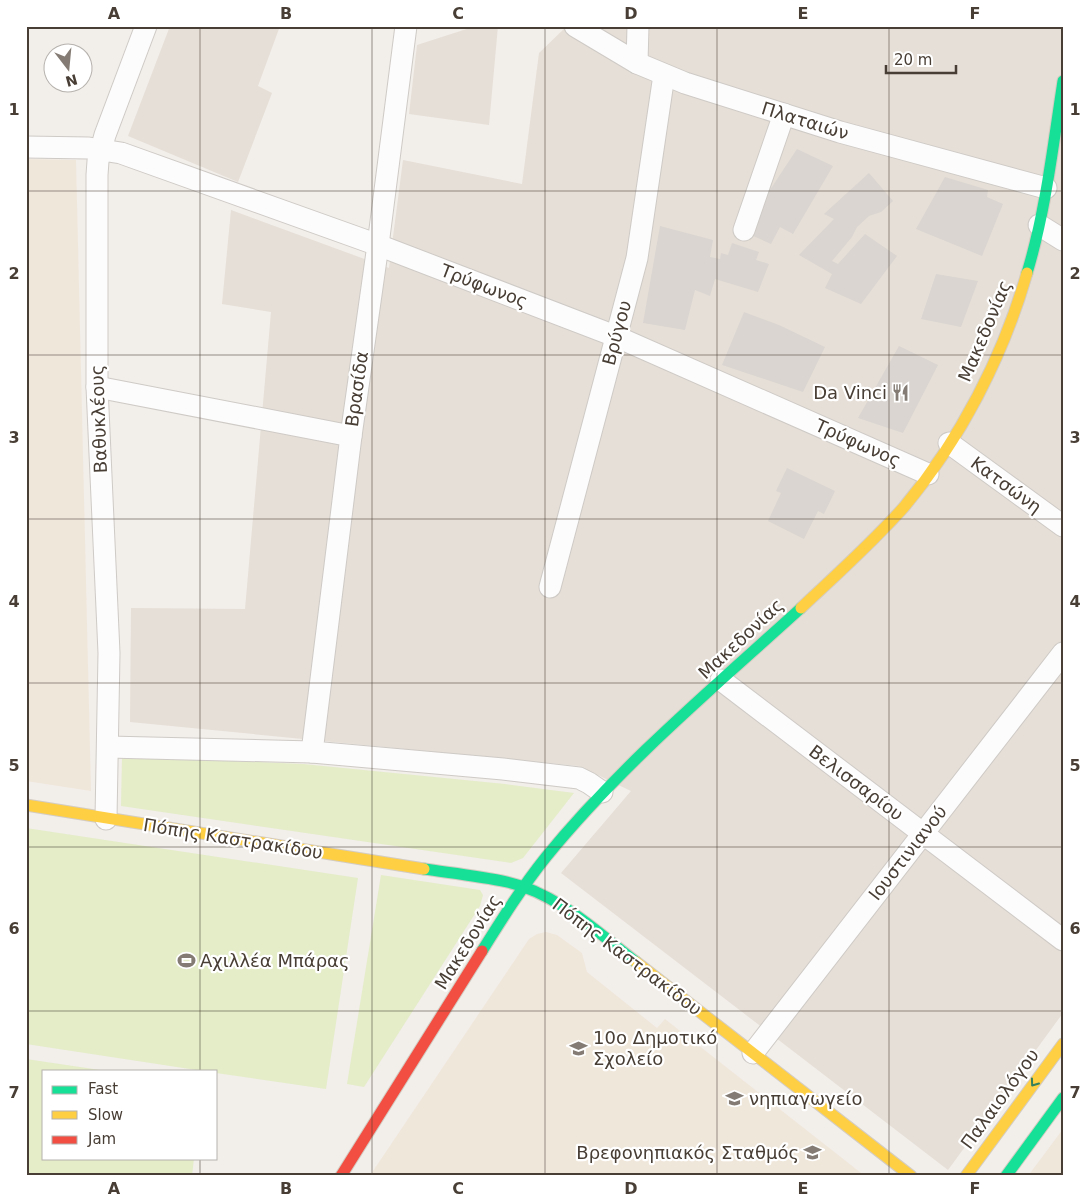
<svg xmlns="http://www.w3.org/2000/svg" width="1089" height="1202" font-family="'DejaVu Sans',sans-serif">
<rect width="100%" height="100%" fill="#f2eeea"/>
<!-- residential -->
<g fill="#e6dfd7">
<polygon points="170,26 280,26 258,86 272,93 238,182 128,136"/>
<polygon points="476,26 498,26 489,125 409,114 417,45"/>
<polygon points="567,26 1063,26 1063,1013 948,1170 561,873 631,791 579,766 130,722 131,608 245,609 271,312 222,304 231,210 389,268 403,160 522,184 539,53"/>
</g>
<!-- education -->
<g fill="#f0e7db">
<polygon points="26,159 76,160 91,791 26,781"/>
<polygon points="546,932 557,935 582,953 587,972 657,1028 665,1019 865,1176 373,1176 371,1174 529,939 537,934"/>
<polygon points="1063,1129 1063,1176 1028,1176"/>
</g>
<!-- green -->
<g fill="#e4edc8">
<polygon points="122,756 303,764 505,784 574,793 523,858 511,863 121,806"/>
<polygon points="26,828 358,878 326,1089 216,1073 216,1071 203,1071 26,1044"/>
<polygon points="381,875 480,890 483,895 480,906 364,1087 347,1084"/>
<polygon points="26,1059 107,1071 44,1071 44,1158 194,1158 192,1176 26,1176"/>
</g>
<!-- building -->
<g fill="#dad5d1">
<polygon points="797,149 833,166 793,234 780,227 771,244 751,235 758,208"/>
<polygon points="869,173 893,201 881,212 869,216 857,227 852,237 832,261 838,264 865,234 897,256 861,304 825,288 832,274 799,255 834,219 824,214"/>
<polygon points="945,177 988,190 987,197 1003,204 982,256 916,229"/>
<polygon points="660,226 713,240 710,257 720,259 721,253 728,255 732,243 759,252 756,260 769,264 758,292 715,279 710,296 695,290 685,330 643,323"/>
<polygon points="936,274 978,281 961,327 921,319"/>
<polygon points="744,312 779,325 825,347 803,392 722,365"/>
<polygon points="899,346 938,365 903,433 858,418"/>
<polygon points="787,468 835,491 824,514 818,511 804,539 768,521 781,493 776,491"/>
</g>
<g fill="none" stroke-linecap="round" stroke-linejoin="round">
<defs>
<g id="street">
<polyline points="575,26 637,63 685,83 840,132 1046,188"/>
<polyline points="637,63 638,26"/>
<polyline points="26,147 89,148 121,153 378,245 615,336 928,474"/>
<polyline points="1039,225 1063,240"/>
<polyline points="744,230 784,114"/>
<polyline points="97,387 351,436"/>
<polyline points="949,443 1063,526"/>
<polyline points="550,587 637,258 664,75"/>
<polyline points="721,680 1063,940"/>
<polyline points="108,747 312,752 503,769 579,778 589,783 602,792"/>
<polyline points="312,752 351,436 378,245 406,26"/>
<polyline points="106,819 109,653 97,387 97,175 98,161 105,135 146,26"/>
<polyline points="753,1053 1063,653"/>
</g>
<g id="fast">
<path d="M 1027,273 C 1046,210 1053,145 1063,81"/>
<path d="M 424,869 C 451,873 480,876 507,882 C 557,893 597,932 636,962"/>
<path d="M 482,951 C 502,919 522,887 546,857 C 621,765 713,688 801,608"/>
<polyline points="1006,1176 1063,1098"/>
</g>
<g id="slow">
<path d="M 801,608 C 836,575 872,543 904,507 C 960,440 1003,357 1027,273"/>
<polyline points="26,805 424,869"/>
<polyline points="636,962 911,1176"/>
<polyline points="966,1176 1063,1044"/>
</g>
<polyline id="jam" points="341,1176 482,951"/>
</defs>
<!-- street casing -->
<use href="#street" stroke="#cecac6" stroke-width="23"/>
<!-- fast casing -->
<use href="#fast" stroke="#d3ccc2" stroke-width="13"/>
<!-- slow casing -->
<use href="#slow" stroke="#d3ccc2" stroke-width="13"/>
<!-- jam casing -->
<use href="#jam" stroke="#d3ccc2" stroke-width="13"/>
<!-- street -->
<use href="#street" stroke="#fdfcfc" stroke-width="21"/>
<!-- fast -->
<use href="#fast" stroke="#16e098" stroke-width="11"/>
<!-- slow -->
<use href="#slow" stroke="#ffcf43" stroke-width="11"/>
<!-- jam -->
<use href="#jam" stroke="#f24e42" stroke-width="11"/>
</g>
<!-- one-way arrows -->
<defs><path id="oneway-chevron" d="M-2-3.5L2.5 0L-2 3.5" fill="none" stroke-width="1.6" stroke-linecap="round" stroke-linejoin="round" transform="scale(1.25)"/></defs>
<use stroke="#347f5d" href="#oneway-chevron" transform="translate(1034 1083) rotate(126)"/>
<!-- grid -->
<path fill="none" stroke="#483e35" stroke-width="1" stroke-opacity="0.55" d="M 200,26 L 200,1071M 372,26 L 372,1176M 545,26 L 545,1176M 717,26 L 717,1176M 889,26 L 889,1176M 26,191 L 1063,191M 26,355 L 1063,355M 26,519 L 1063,519M 26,683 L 1063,683M 26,847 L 1063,847M 26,1011 L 1063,1011M 200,1158 L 200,1176"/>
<!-- icons -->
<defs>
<symbol id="restaurant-bare" viewBox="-9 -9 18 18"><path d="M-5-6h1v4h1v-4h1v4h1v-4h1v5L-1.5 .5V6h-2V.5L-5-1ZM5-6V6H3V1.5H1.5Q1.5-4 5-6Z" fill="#847c74" stroke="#fff" stroke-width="2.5" paint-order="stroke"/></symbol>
<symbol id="stadium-bare" viewBox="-9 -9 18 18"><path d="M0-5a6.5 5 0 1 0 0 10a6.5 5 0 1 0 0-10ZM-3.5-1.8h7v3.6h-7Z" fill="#847c74" stroke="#fff" stroke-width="2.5" paint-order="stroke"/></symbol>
<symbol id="school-bare" viewBox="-9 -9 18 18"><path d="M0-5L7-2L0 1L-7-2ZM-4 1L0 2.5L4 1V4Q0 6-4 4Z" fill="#847c74" stroke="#fff" stroke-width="2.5" paint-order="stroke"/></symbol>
</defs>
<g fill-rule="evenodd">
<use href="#restaurant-bare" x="888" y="380" width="25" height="25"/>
<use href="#stadium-bare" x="174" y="948" width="25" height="25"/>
<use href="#school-bare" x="566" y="1036" width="25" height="25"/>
<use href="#school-bare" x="722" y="1086" width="25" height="25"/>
<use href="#school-bare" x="800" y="1140" width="25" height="25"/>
</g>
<g text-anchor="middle" stroke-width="4.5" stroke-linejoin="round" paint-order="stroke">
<!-- street labels -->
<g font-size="18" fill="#483e35" stroke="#fff">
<text transform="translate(805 121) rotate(17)" y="6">Πλαταιών</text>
<text transform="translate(484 286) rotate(21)" y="6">Τρύφωνος</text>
<text transform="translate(985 331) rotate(-67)" y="6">Μακεδονίας</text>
<text transform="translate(617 333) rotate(-75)" y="6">Βρύγου</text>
<text transform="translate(357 389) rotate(-82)" y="6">Βρασίδα</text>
<text transform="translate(99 419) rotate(-92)" y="6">Βαθυκλέους</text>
<text transform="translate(858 443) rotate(24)" y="6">Τρύφωνος</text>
<text transform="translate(1006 485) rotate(36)" y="6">Κατσώνη</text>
<text transform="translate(741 639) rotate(-43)" y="6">Μακεδονίας</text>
<text transform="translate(856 783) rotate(37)" y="6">Βελισσαρίου</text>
<text transform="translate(233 839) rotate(9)" y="6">Πόπης Καστρακίδου</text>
<text transform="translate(908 853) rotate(-52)" y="6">Ιουστινιανού</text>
<text transform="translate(468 942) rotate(-58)" y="6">Μακεδονίας</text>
<text transform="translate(627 957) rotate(37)" y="6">Πόπης Καστρακίδου</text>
<text transform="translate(1000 1099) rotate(-54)" y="6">Παλαιολόγου</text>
</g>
<!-- poi labels -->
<g font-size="18" fill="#483e35" stroke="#fff" text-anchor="start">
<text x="887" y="399" text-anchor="end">Da Vinci</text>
<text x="200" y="967">Αχιλλέα Μπάρας</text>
<text x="593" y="1044">10ο Δημοτικό<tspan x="593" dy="21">Σχολείο</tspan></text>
<text x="749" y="1105">νηπιαγωγείο</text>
<text x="799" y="1159" text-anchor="end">Βρεφονηπιακός Σταθμός</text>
</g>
</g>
<!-- border -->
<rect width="1089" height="1202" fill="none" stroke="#ffffff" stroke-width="55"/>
<!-- legend -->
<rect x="42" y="1070" width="175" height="90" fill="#ffffff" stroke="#b6b2ae"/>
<rect x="52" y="1086" width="25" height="8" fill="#16e098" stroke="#b6b2ae"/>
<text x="88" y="1094" font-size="15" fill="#483e35">Fast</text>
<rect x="52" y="1111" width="25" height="8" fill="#ffcf43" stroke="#b6b2ae"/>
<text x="88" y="1120" font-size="15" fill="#483e35">Slow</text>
<rect x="52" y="1136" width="25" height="8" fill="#f24e42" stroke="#b6b2ae"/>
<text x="88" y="1144" font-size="15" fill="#483e35">Jam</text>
<!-- north arrow -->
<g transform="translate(68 68) rotate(164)"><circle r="24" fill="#ffffff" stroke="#b6b2ae"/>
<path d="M0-4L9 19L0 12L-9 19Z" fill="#847c74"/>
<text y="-8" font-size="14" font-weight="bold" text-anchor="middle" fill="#483e35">N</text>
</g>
<!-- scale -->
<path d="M886 65v8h70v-8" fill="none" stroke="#483e35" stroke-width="2.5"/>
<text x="894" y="65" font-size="15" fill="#483e35" stroke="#ffffff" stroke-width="4" paint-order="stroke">20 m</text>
<rect x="28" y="28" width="1034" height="1146" fill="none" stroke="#483e35" stroke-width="2"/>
<g font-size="16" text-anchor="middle" font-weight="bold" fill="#483e35">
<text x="114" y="19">A</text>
<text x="286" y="19">B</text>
<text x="458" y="19">C</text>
<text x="631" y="19">D</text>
<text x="803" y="19">E</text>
<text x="975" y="19">F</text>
<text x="14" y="115">1</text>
<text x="1075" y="115">1</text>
<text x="14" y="279">2</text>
<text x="1075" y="279">2</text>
<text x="14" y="443">3</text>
<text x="1075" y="443">3</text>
<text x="14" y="607">4</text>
<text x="1075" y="607">4</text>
<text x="14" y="771">5</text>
<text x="1075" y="771">5</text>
<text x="14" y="934">6</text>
<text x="1075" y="934">6</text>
<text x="14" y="1098">7</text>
<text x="1075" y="1098">7</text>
<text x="114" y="1194">A</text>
<text x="286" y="1194">B</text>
<text x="458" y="1194">C</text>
<text x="631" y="1194">D</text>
<text x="803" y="1194">E</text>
<text x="975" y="1194">F</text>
</g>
</svg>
